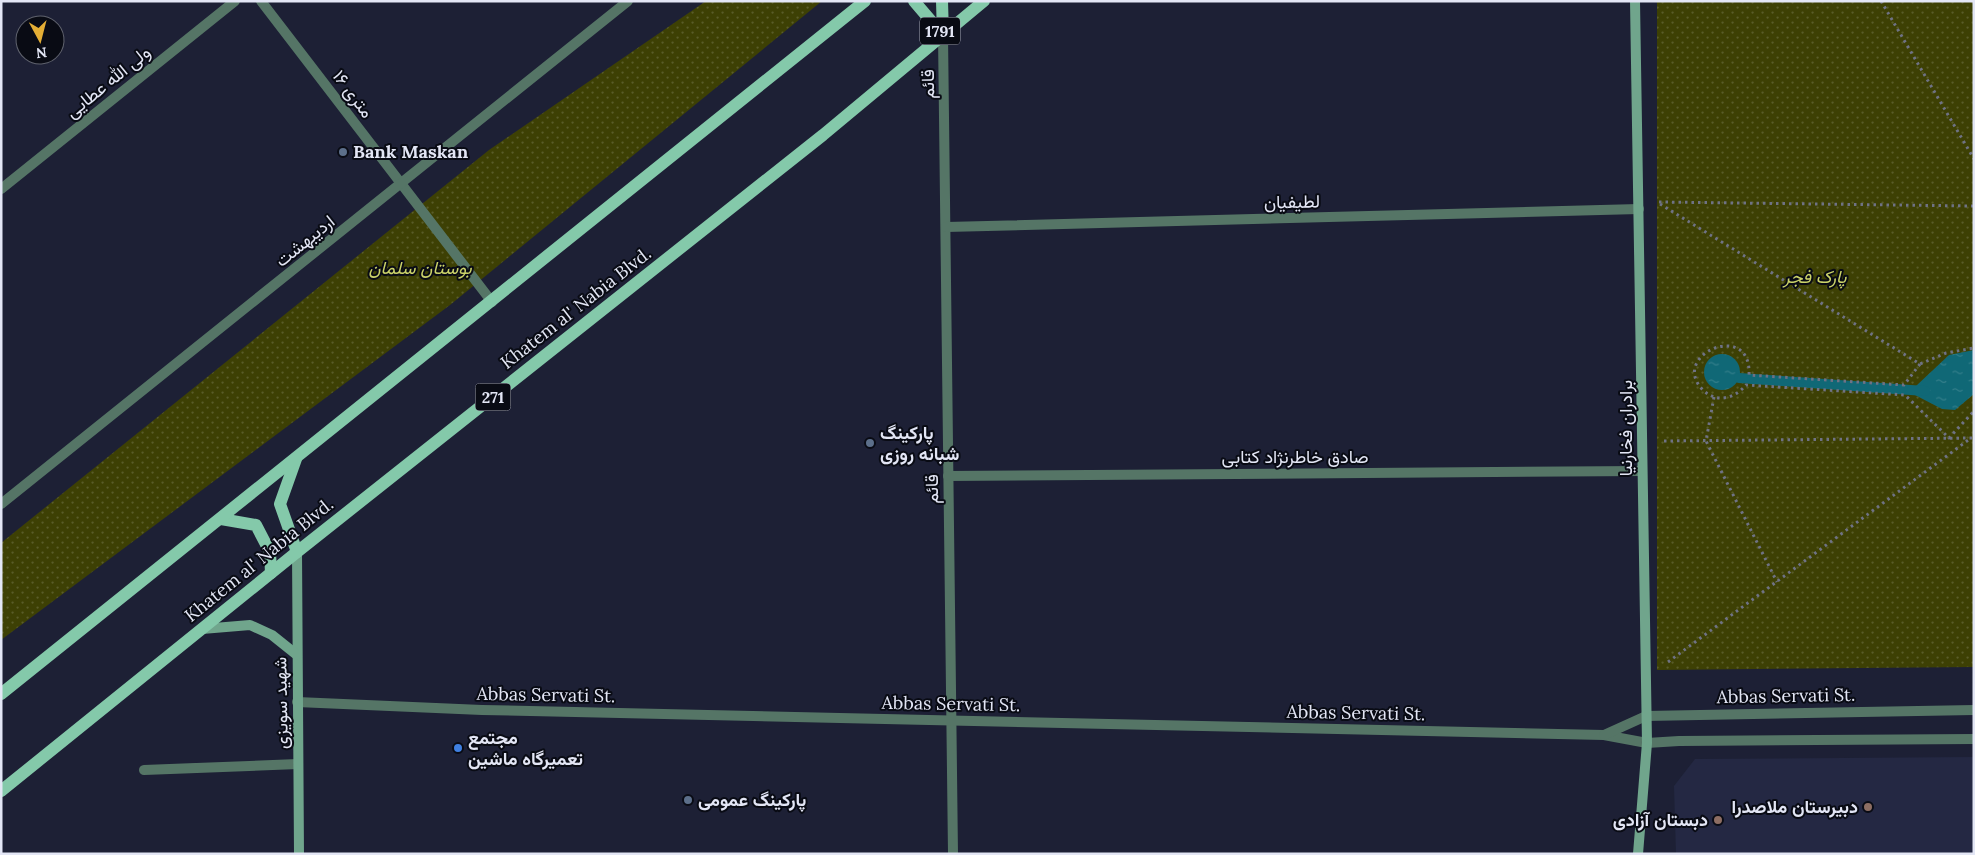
<svg xmlns="http://www.w3.org/2000/svg" width="1975" height="855" font-family="Lora,Vazirmatn,serif">
<defs>
<pattern id="grass-dots" width="8" height="8" patternUnits="userSpaceOnUse" patternTransform="scale(1.25)"><rect width="8" height="8" fill="#3d4004"/><path d="M2 2h.1M6 6h.1" fill="none" stroke="#595c29" stroke-width="1.8" stroke-linecap="round"/></pattern>
<pattern id="water-ripples" width="26" height="14" patternUnits="userSpaceOnUse" patternTransform="scale(1.25)"><rect width="26" height="14" fill="#106876"/><path d="M2 4q2-2 4 0t4 0M15 11q2-2 4 0t4 0" fill="none" stroke="#337e8a"/></pattern>
</defs>
<rect width="100%" height="100%" fill="#1d2035"/>
<!-- built -->
<polygon fill="#242843" points="1974,757 1974,854 1676,854 1674,786 1695,759"/>
<!-- grass -->
<g fill="url(#grass-dots)">
<polygon points="706,1 822,1 450,305 1,640 1,543 489,150"/>
<polygon points="1657,1 1974,1 1974,667 1657,670"/>
</g>
<!-- water -->
<g fill="url(#water-ripples)">
<polygon points="1974,350 1974,394 1955,410 1942,409 1915,395 1916,386 1949,355"/>
<circle cx="1722" cy="372" r="18"/>
</g>
<g fill="none" stroke-linecap="round" stroke-linejoin="round">
<!-- stream -->
<polyline stroke="#106876" stroke-width="10" points="1739,378 1925,391"/>
<!-- path -->
<g stroke="#6f7285" stroke-width="3" stroke-dasharray="2.5 4" stroke-linecap="butt">
<polyline points="1881,1 1974,159"/>
<polyline points="1659,202 1974,206"/>
<polyline points="1660,204 1920,364 1946,353 1974,348"/>
<path d="M 1920,364 L 1904,385 L 1749,375 C 1752,319 1668,355 1703,390 C 1717,404 1735,398 1746,385 L 1905,395 L 1949,438 L 1974,411"/>
<polyline points="1714,397 1706,441 1777,582"/>
<polyline points="1664,441 1974,438"/>
<polyline points="1668,662 1971,438"/>
</g>
<!-- street -->
<g stroke="#557566" stroke-width="10">
<polyline points="261,1 492,302"/>
<polyline points="943,35 953,854"/>
<polyline points="1,189 235,1"/>
<polyline points="946,227 1639,209"/>
<polyline points="948,476 1642,471"/>
<polyline points="1,504 628,1"/>
<polyline points="297,702 482,710 1604,735 1647,743 1679,741 1974,739"/>
<polyline points="1604,735 1646,716 1974,710"/>
<polyline points="144,770 298,764"/>
</g>
<!-- secondary -->
<g stroke="#70a58c" stroke-width="10">
<polyline points="1635,1 1647,743 1638,854"/>
<polyline points="297,552 299,854"/>
<polyline points="202,629 250,625 272,635 297,655"/>
</g>
<!-- primary -->
<g stroke="#84c9aa" stroke-width="12">
<polyline points="914,1 943,35 942,1"/>
<polyline points="296,459 280,504 297,552"/>
<polyline points="221,519 256,525 270,552 271,573"/>
<polyline points="1,694 865,1"/>
<polyline points="1,791 297,552 823,135 984,1"/>
</g>
</g>
<!-- markers -->
<g fill="#5c6f8a" stroke="#090b14" stroke-width="2">
<circle cx="343" cy="152" r="5"/>
<circle cx="870" cy="443" r="5"/>
<circle cx="688" cy="800" r="5"/>
</g>
<circle fill="#3f7fe0" stroke="#090b14" stroke-width="2" cx="458" cy="748" r="5"/>
<g fill="#8d6e63" stroke="#090b14" stroke-width="2">
<circle cx="1868" cy="807" r="5"/>
<circle cx="1718" cy="820" r="5"/>
</g>
<g text-anchor="middle" stroke-width="4" stroke-linejoin="round" paint-order="stroke">
<!-- shield labels -->
<g fill="#090b14" stroke="#a2a4b2" stroke-width="1">
<rect x="920" y="17.5" width="40" height="27" rx="4"/>
<rect x="475.5" y="383.5" width="35" height="27" rx="4"/>
</g>
<g font-size="16" font-weight="bold" fill="#e3e6f5">
<text x="940" y="37">1791</text>
<text x="493" y="403">271</text>
</g>
<!-- street labels -->
<g font-size="18" fill="#e3e6f5" stroke="#090b14">
<text transform="translate(108 82) rotate(-39)" y="6">ولی الله عطایی</text>
<text transform="translate(928 84) rotate(-91)" y="6">قائم</text>
<text transform="translate(353 94) rotate(53)" y="6">۱۶ متری</text>
<text transform="translate(1292 202) rotate(-1)" y="6">لطیفیان</text>
<text transform="translate(305 241) rotate(-39)" y="6">اردیبهشت</text>
<text transform="translate(576 308) rotate(-38)" y="6">Khatem al' Nabia Blvd.</text>
<text transform="translate(1626 428) rotate(-90)" y="6">برادران فخارنیا</text>
<text x="1295" y="463">صادق خاطرنژاد کتابی</text>
<text transform="translate(932 489) rotate(-91)" y="6">قائم</text>
<text transform="translate(259 560) rotate(-39)" y="6">Khatem al' Nabia Blvd.</text>
<text transform="translate(546 695) rotate(1)" y="6">Abbas Servati St.</text>
<text transform="translate(1786 696) rotate(-1)" y="6">Abbas Servati St.</text>
<text transform="translate(281 703) rotate(-91)" y="6">شهید سویزی</text>
<text transform="translate(951 704) rotate(1)" y="6">Abbas Servati St.</text>
<text transform="translate(1356 713) rotate(1)" y="6">Abbas Servati St.</text>
</g>
<!-- poi labels -->
<g font-size="18" font-weight="bold" fill="#e3e6f5" stroke="#090b14" text-anchor="start">
<text x="353" y="158">Bank Maskan</text>
<text x="880" y="439">پارکینگ<tspan x="880" dy="21">شبانه روزی</tspan></text>
<text x="468" y="744">مجتمع<tspan x="468" dy="21">تعمیرگاه ماشین</tspan></text>
<text x="698" y="806">پارکینگ عمومی</text>
<text x="1858" y="813" text-anchor="end">دبیرستان ملاصدرا</text>
<text x="1708" y="826" text-anchor="end">دبستان آزادی</text>
</g>
<!-- park labels -->
<g font-size="18" font-style="italic" fill="#cbd36a" stroke="#090b14">
<text x="420" y="274">بوستان سلمان</text>
<text x="1815" y="283">پارک فجر</text>
</g>
</g>
<!-- border -->
<rect width="1975" height="855" fill="none" stroke="#e3e6f5" stroke-width="5"/>
<!-- north arrow -->
<g transform="translate(40 40) rotate(173)"><circle r="24" fill="#090b14" stroke="#60636e"/>
<path d="M0-4L9 19L0 12L-9 19Z" fill="#e4ae35"/>
<text y="-8" font-size="14" font-weight="bold" text-anchor="middle" fill="#e3e6f5">N</text>
</g>
</svg>
